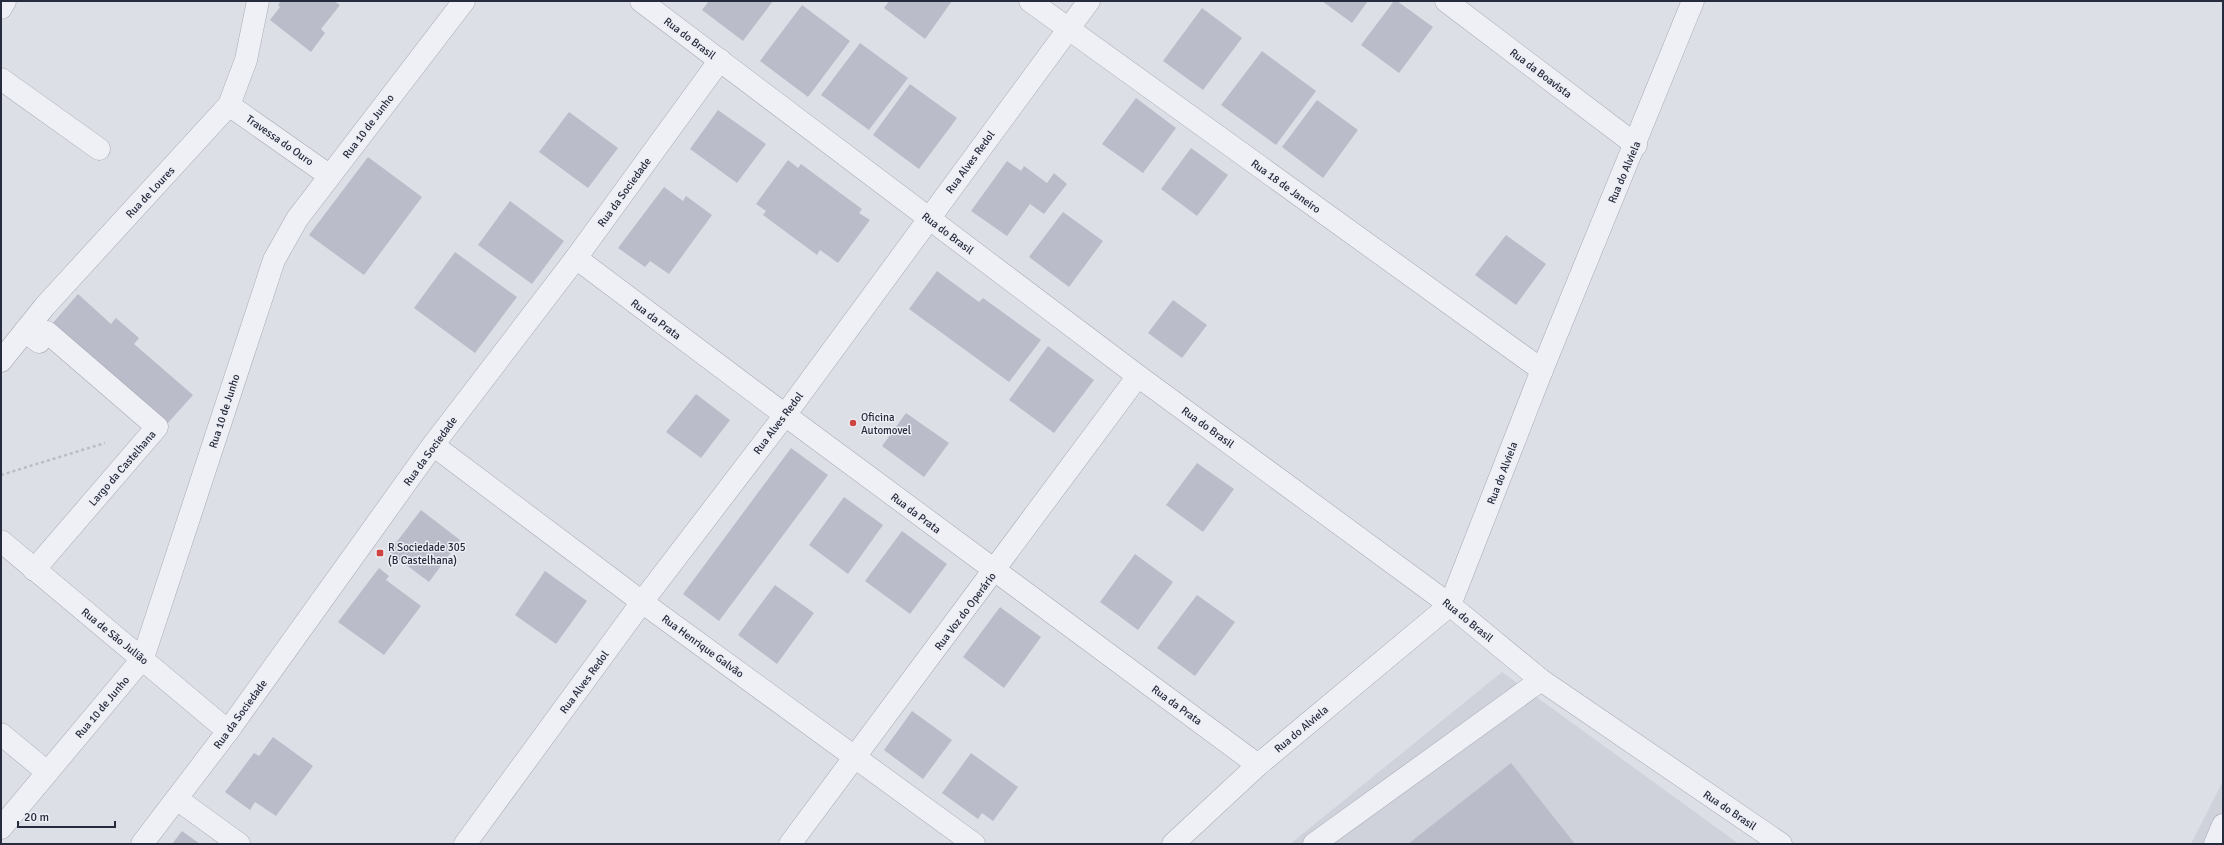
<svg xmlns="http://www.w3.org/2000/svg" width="2224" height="845" font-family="Signika,sans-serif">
<rect width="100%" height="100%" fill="#dddfe7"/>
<!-- built -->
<g fill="#cfd1db">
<polygon points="1502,672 1739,844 1290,844"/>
<polygon points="2223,781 2223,844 2191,844"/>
</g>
<!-- building -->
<g fill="#babdc9">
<polygon points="281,1 334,1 340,5 321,29 325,33 311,52 270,20 280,7 278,5"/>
<polygon points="709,1 773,1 743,41 702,10"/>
<polygon points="889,1 952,1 925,39 884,8"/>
<polygon points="1322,1 1368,1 1352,23"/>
<polygon points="1394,1 1397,1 1433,27 1399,73 1361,45"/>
<polygon points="802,5 850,41 808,97 760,61"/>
<polygon points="1202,8 1242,38 1203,90 1163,61"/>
<polygon points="860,43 908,78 869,130 821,95"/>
<polygon points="1262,51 1316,91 1276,145 1221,105"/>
<polygon points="910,84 957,118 919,169 873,135"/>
<polygon points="1136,98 1176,128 1143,173 1102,144"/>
<polygon points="1317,100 1358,130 1323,178 1282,147"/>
<polygon points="718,110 766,144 737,183 690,149"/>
<polygon points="569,112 618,148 588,188 539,152"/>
<polygon points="1191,148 1228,175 1197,216 1161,189"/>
<polygon points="368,157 422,197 364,275 309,235"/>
<polygon points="788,160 798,168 801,164 832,187 862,209 859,213 870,220 838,263 820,250 817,255 763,215 766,211 756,204"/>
<polygon points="1007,161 1021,171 1024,166 1047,183 1054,173 1067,184 1044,214 1030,204 1007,236 971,211"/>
<polygon points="664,187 683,201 686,196 712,215 669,274 650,261 645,267 618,248"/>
<polygon points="510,201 564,241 532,284 478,245"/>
<polygon points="1063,212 1103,241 1069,287 1029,257"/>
<polygon points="1506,235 1546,264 1516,305 1475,275"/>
<polygon points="455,252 517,297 475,353 414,308"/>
<polygon points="937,271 979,302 983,298 1041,340 1009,382 909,309"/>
<polygon points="78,294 111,324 116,318 139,338 134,344 193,395 166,425 52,324"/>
<polygon points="1173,300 1207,325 1182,358 1148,333"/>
<polygon points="1048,346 1094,380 1054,433 1009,400"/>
<polygon points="696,394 730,420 701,458 666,432"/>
<polygon points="906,413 949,443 924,477 882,446"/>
<polygon points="791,448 828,475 719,621 683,594"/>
<polygon points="1197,463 1234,489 1203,532 1166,505"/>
<polygon points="844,497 883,525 848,574 809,545"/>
<polygon points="421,510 460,540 429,582 389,552"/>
<polygon points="902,531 947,564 910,614 865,581"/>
<polygon points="1135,554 1173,582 1138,630 1100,602"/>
<polygon points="379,568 389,576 386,580 421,606 384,655 338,622"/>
<polygon points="545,571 587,601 556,644 515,615"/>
<polygon points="775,585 814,613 777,664 738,635"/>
<polygon points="1197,595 1235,622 1195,676 1157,648"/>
<polygon points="1000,607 1041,637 1004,688 963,657"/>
<polygon points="912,711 952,740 923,779 884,750"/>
<polygon points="273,737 313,766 276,816 255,802 250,810 225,792 254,753 259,756"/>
<polygon points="971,753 1018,787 993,821 982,813 978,819 942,793"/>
<polygon points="1511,763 1575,844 1408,844"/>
<polygon points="182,831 200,844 172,844"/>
</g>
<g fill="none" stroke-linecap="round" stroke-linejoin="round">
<defs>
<g id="minor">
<polyline points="641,1 1138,376 1450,605 1541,680 1781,844"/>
<polyline points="1030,1 1542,370"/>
<polyline points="1446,1 1636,145"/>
<polyline points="1,8 5,1"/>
<polyline points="1,79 99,149"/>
<polyline points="229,105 330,176"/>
<polyline points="576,258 785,415 1258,765"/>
<polyline points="25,331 39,342 47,332 157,427 34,570"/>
<polyline points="1,361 45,306 229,105 246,60 258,1"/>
<polyline points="433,445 642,602 974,844"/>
<polyline points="1,541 228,731"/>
<polyline points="1,734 47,772"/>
<polyline points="177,799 239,844"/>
<polyline points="1,828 143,658 274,260 297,219 464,1"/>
<polyline points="142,844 228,731 433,445 576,258 720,60"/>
<polyline points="465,844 642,602 785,415 1089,1"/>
<polyline points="790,844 1138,376"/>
<polyline points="1173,844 1258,765 1450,605 1542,370 1693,1"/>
<polyline points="1314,844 1541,680"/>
<polyline points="2215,844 2223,825"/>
</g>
</defs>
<!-- minor casing -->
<use href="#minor" stroke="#a6a9b4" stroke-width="23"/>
<!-- path -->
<polyline stroke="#bbbdc5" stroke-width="2.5" stroke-dasharray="3 3" stroke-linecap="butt" points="1,475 105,443"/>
<!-- minor -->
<use href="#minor" stroke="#eff0f5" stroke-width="22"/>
</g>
<!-- markers -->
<g fill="#cd4440" stroke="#eceef4" stroke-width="1.5">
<circle cx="853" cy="423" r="4"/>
<rect x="376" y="549" width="8" height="8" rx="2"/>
</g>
<g text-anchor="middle" stroke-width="3" stroke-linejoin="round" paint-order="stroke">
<!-- street labels -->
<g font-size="11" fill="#262b3d" stroke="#eceef4">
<text transform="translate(690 38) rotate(37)" y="4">Rua do Brasil</text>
<text transform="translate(1541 73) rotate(37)" y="4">Rua da Boavista</text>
<text transform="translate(368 126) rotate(-53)" y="4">Rua 10 de Junho</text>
<text transform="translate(280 140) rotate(35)" y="4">Travessa do Ouro</text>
<text transform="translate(970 162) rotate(-54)" y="4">Rua Alves Redol</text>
<text transform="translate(1624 172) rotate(-67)" y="4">Rua do Alviela</text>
<text transform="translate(1286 186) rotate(36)" y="4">Rua 18 de Janeiro</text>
<text transform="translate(150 192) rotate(-47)" y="4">Rua de Loures</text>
<text transform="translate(624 192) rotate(-54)" y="4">Rua da Sociedade</text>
<text transform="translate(948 233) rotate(37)" y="4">Rua do Brasil</text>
<text transform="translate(656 319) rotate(37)" y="4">Rua da Prata</text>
<text transform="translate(224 411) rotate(-72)" y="4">Rua 10 de Junho</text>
<text transform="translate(778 423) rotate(-53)" y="4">Rua Alves Redol</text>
<text transform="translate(1208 427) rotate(36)" y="4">Rua do Brasil</text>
<text transform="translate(430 451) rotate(-54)" y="4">Rua da Sociedade</text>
<text transform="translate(122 468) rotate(-49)" y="4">Largo da Castelhana</text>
<text transform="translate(1502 473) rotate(-69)" y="4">Rua do Alviela</text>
<text transform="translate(916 513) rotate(37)" y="4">Rua da Prata</text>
<text transform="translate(965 611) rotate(-53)" y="4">Rua Voz do Operário</text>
<text transform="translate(1468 620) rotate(39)" y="4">Rua do Brasil</text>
<text transform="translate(115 636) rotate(39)" y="4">Rua de São Julião</text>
<text transform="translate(703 646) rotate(36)" y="4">Rua Henrique Galvão</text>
<text transform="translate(584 682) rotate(-54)" y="4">Rua Alves Redol</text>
<text transform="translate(1177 705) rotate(36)" y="4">Rua da Prata</text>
<text transform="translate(102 707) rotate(-50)" y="4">Rua 10 de Junho</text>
<text transform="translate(240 714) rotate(-54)" y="4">Rua da Sociedade</text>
<text transform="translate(1301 729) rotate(-40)" y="4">Rua do Alviela</text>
<text transform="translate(1730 810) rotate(34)" y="4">Rua do Brasil</text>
</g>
<!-- poi labels -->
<g font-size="11" fill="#262b3d" stroke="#eceef4" text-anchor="start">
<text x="861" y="421">Oficina<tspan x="861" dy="13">Automovel</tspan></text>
<text x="388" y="551">R Sociedade 305<tspan x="388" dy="13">(B Castelhana)</tspan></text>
</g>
</g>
<!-- border -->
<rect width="2224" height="845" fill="none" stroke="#262b3d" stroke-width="4"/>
<!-- scale -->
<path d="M18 821v6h97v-6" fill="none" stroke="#262b3d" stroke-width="2"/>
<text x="24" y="821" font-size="12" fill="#262b3d" stroke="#eceef4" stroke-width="3" paint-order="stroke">20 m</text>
</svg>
